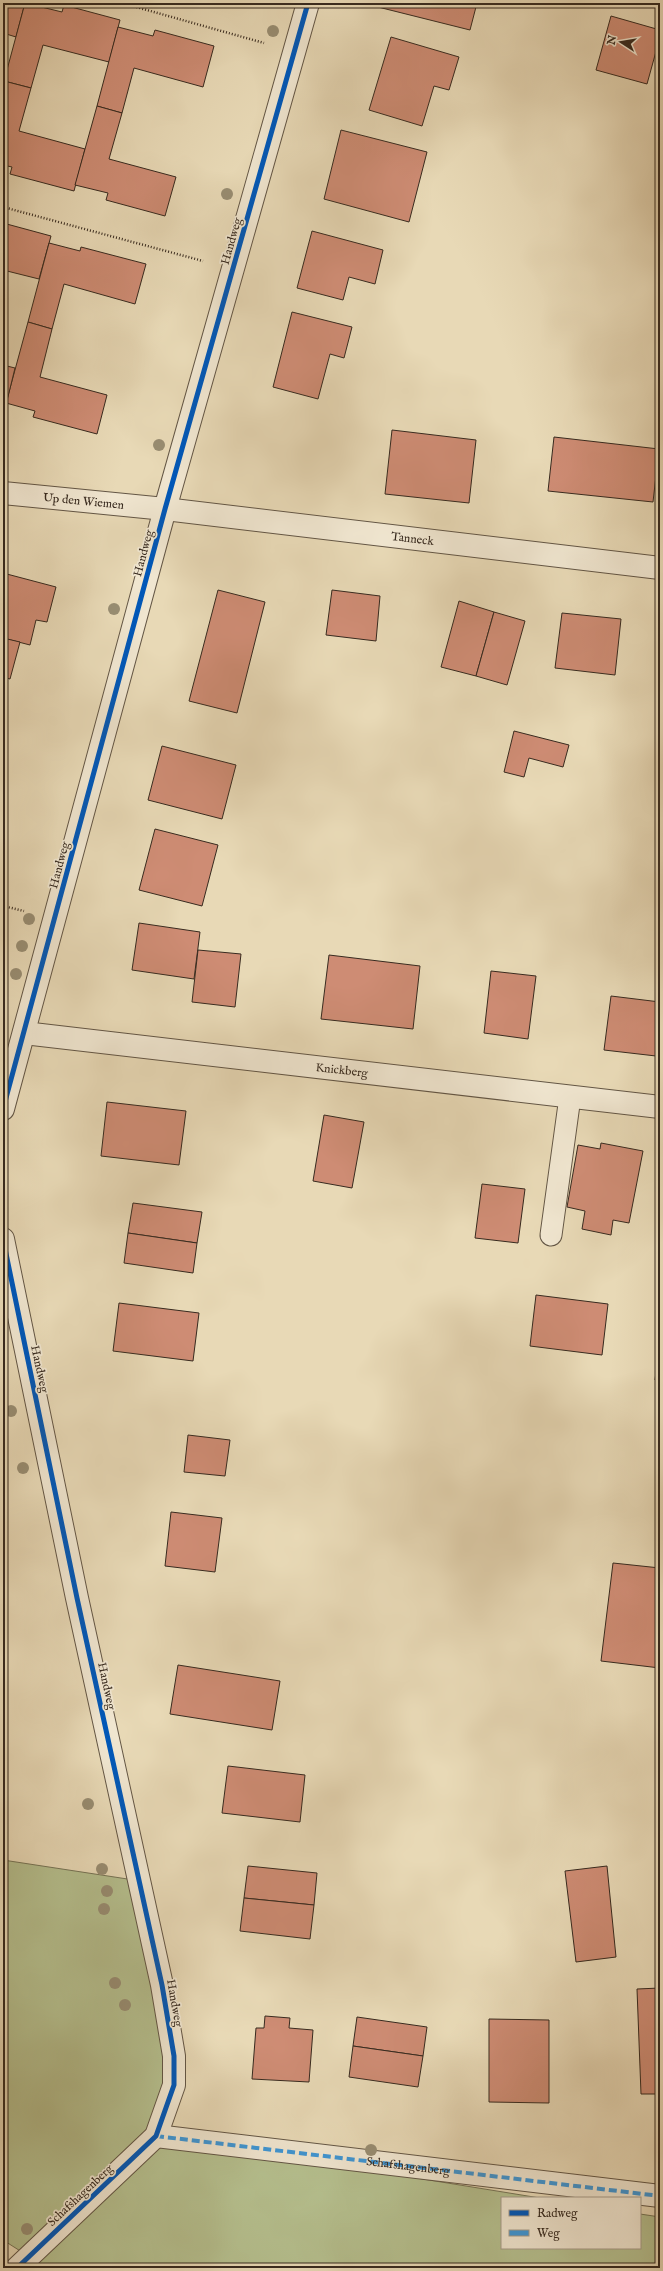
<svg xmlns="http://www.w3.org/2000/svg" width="663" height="2271" font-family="'IM FELL English',serif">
<rect width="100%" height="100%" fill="#e8d9b6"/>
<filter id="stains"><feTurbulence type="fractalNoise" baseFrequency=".005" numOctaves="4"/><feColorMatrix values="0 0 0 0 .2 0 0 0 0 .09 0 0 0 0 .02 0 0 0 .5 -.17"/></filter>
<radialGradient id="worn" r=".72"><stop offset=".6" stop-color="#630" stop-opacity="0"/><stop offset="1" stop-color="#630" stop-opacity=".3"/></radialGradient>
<!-- green -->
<polygon fill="#b5bf8e" stroke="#767456" points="3,1860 134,1880 174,2056 157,2136 540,2198 502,2198 502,2248 640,2248 640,2214 660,2217 660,2268 12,2268 25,2254 3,2240"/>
<!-- building -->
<g fill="#ce8c74" stroke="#372a1f">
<polygon points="3,3 25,3 16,37 3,33"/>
<polygon points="25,3 62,12 64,5 120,20 109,62 43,45 31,88 4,81"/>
<polygon points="379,3 477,3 470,30 378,7"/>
<polygon points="611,16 660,30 660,37 647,84 596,70"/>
<polygon points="118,27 153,36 155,30 214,46 203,87 134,68 122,113 97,106"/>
<polygon points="391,37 459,57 449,90 434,86 422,126 369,110"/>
<polygon points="4,81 31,88 19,131 85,149 74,191 10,174 12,167 3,165"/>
<polygon points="97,106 122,113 109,159 176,177 165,216 106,200 108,193 75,185"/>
<polygon points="341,130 427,152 409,222 324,199"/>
<polygon points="3,223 51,236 39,279 3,270"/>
<polygon points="312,231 383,250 375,284 349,277 343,300 297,288"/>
<polygon points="49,243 80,251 81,247 146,264 135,304 64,284 52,329 28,322"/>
<polygon points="292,312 352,327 344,358 330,354 318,399 273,387"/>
<polygon points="28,322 52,329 40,377 107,395 97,434 33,417 35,411 6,403"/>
<polygon points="3,365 15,368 5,409 3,409"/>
<polygon points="392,430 476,440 469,503 385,494"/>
<polygon points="554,437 659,449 653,502 548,491"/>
<polygon points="3,573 56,587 47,622 36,620 30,645 3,638"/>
<polygon points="218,590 265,602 237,713 189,701"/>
<polygon points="332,590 380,596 376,641 326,635"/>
<polygon points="459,601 494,612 476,676 441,667"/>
<polygon points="494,612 525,621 507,685 476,676"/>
<polygon points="562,613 621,619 615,675 555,668"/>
<polygon points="3,638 20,642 10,679 3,677"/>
<polygon points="514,731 569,745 563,767 529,758 524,777 504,772"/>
<polygon points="162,746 236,765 222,819 148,800"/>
<polygon points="155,829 218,845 202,906 139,890"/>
<polygon points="139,923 200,932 194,979 132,970"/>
<polygon points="198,950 241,954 235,1007 192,1002"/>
<polygon points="329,955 420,966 413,1029 321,1019"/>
<polygon points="491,971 536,976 528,1039 484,1033"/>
<polygon points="611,996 660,1002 656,1056 604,1050"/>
<polygon points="107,1102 186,1111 179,1165 101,1156"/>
<polygon points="324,1115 364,1122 352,1188 313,1181"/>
<polygon points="601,1143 643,1151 629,1223 613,1220 611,1235 582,1229 585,1211 567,1207 578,1145 600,1149"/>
<polygon points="482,1184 525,1189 518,1243 475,1238"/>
<polygon points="133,1203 202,1212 197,1243 128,1233"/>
<polygon points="128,1233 197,1243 193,1273 124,1263"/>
<polygon points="536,1295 608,1304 602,1355 530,1346"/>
<polygon points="119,1303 199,1313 193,1361 113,1351"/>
<polygon points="660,1338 660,1380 655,1380"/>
<polygon points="188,1435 230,1440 225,1476 184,1472"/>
<polygon points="171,1512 222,1518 215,1572 165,1566"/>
<polygon points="613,1563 660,1568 660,1668 601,1661"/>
<polygon points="178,1665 280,1681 272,1730 170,1714"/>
<polygon points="228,1766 305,1775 300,1822 222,1813"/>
<polygon points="248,1866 317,1873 314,1905 244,1898"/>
<polygon points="607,1866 616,1957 576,1962 565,1871"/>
<polygon points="244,1898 314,1905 310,1939 240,1931"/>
<polygon points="660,1988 660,2094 641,2094 637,1989"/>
<polygon points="265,2016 290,2018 289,2028 313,2030 309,2082 252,2079 256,2028 264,2028"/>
<polygon points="357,2017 427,2027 423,2056 353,2046"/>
<polygon points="489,2019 549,2020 549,2103 489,2102"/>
<polygon points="353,2046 423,2056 418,2087 349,2077"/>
</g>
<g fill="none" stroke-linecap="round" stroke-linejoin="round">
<defs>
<polyline id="lane" points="551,1235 570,1097"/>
<g id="street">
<path id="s1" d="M 3,493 L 165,509 L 660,568"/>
<path id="s2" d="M 24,1033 L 660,1107"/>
<polyline points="3,1109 165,509 308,3"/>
<polyline points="3,1239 77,1598 162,1985 174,2056 174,2085 156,2136 17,2268"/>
<path id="s3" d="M 156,2136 L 660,2196"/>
</g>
</defs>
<!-- lane casing -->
<use href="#lane" stroke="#635645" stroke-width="23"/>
<!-- street casing -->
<use href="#street" stroke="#635645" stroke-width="24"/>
<!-- path -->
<g stroke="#372a1f" stroke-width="2.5" stroke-dasharray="1 2" stroke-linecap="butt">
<polyline points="122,3 264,43"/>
<polyline points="3,207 203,261"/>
<polyline points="3,906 24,911"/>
</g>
<!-- lane -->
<use href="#lane" stroke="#f0e6d0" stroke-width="21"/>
<!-- street -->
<use href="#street" stroke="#f0e6d0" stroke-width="22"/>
<!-- quiet -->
<polyline stroke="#3e96d5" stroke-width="4" stroke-dasharray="8 4" stroke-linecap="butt" points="156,2136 660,2196"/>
<defs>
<g id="cycleway">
<polyline points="3,1109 165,509 308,3"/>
<polyline points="3,1239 77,1598 162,1985 174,2056 174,2085 156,2136 17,2268"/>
</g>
</defs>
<!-- cycleway casing -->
<use href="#cycleway" stroke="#f0e6d0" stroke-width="8"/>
<!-- cycleway -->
<use href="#cycleway" stroke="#0057b8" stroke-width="5"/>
</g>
<!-- trees -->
<g fill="#988d72">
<circle cx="273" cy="31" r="6"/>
<circle cx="227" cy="194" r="6"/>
<circle cx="159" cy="445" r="6"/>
<circle cx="114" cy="609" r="6"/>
<circle cx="29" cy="919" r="6"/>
<circle cx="22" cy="946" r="6"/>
<circle cx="16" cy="974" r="6"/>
<circle cx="11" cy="1411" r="6"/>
<circle cx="23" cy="1468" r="6"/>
<circle cx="88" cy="1804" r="6"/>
<circle cx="102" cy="1869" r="6"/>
<circle cx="107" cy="1891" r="6"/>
<circle cx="104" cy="1909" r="6"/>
<circle cx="115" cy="1983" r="6"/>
<circle cx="125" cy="2005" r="6"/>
<circle cx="371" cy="2150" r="6"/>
<circle cx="27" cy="2229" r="6"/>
</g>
<g text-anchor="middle" stroke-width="3.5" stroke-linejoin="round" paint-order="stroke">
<!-- street labels -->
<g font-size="12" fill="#372a1f" stroke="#f0e6d0">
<text transform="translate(231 241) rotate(-74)" y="4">Handweg</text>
<text dy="4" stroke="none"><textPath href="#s1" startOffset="81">Up den Wiemen</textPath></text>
<text dy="4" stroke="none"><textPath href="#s1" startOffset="412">Tanneck</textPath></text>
<text transform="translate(143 553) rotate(-75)" y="4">Handweg</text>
<text transform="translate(59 865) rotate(-75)" y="4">Handweg</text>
<text dy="4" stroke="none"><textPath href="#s2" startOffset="320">Knickberg</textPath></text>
<text transform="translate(40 1369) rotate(78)" y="4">Handweg</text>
<text transform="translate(107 1686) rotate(78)" y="4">Handweg</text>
<text transform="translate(175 2003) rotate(80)" y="4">Handweg</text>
<text dy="4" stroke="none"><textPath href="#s3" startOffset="254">Schafshagenberg</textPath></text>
<text transform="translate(80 2195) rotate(-43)" y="4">Schafshagenberg</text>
</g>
</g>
<!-- margin -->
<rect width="663" height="2271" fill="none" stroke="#e8d9b6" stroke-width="16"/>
<rect x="4" y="4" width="655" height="2263" fill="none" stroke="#372a1f" stroke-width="2"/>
<rect x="8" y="8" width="647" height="2255" fill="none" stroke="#372a1f"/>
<!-- legend -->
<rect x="501" y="2197" width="140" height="52" fill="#f0e6d0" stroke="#a69b89"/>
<rect x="509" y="2210" width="20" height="6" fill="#0057b8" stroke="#a69b89"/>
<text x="537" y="2217" font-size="12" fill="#372a1f">Radweg</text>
<rect x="509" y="2230" width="20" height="6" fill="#3e96d5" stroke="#a69b89"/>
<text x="537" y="2237" font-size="12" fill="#372a1f">Weg</text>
<!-- north arrow -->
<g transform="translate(621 42) rotate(282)" stroke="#f0e6d0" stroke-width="3" paint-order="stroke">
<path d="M0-3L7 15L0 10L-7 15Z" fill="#372a1f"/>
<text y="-6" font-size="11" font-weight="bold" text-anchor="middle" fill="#372a1f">N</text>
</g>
<rect width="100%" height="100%" filter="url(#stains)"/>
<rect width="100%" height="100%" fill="url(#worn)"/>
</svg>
